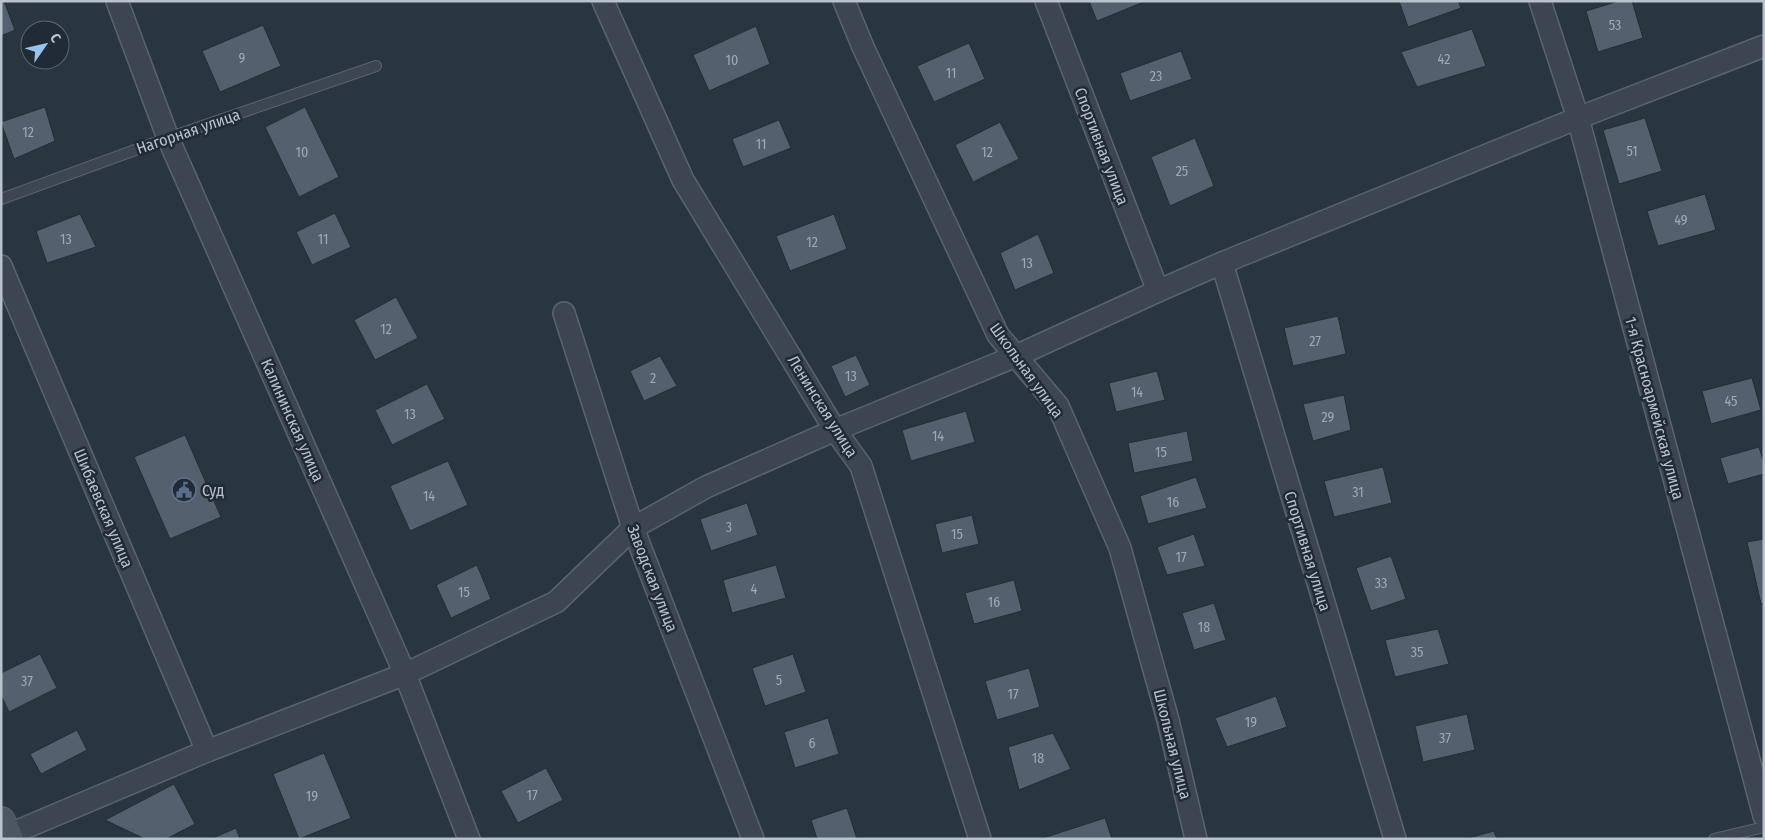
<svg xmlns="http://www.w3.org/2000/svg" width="1765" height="840" font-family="'Fira Sans Condensed',sans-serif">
<rect width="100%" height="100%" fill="#29353f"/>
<!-- building -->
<g fill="#54606d" stroke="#232d37">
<polygon points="1,1 4,1 15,30 1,36"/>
<polygon points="1089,1 1146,1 1097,21"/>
<polygon points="1399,1 1458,1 1461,8 1408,27"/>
<polygon points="1619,1 1632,1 1643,38 1598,52 1586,11"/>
<polygon points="263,25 281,66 220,92 202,51"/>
<polygon points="756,26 770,64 709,91 693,55"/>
<polygon points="1472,29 1486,66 1417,87 1401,52"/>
<polygon points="969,43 985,79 934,102 917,66"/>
<polygon points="1181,51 1192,79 1130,101 1120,73"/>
<polygon points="45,107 55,141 14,159 1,122"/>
<polygon points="305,107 339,177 299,197 265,127"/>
<polygon points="1645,118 1662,171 1619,184 1603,130"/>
<polygon points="779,120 791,148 743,167 732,139"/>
<polygon points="1000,122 1019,159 973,182 955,145"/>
<polygon points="1195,138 1214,186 1170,206 1151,157"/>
<polygon points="1705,194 1716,230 1658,246 1647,211"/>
<polygon points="335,213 351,247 312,265 296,232"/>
<polygon points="80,214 96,247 47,263 36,231"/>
<polygon points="834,214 847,249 790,271 776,236"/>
<polygon points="1038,234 1054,273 1015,290 1000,253"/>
<polygon points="396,297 418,338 375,360 354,320"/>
<polygon points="1338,316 1346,354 1293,366 1284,328"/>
<polygon points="856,355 870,385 845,397 831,366"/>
<polygon points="660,356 677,386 644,401 630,371"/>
<polygon points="1157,371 1165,400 1116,412 1109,383"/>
<polygon points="1752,378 1761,410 1711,424 1702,391"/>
<polygon points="427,384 445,419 392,445 375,410"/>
<polygon points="1344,395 1351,430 1313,441 1303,404"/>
<polygon points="966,411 975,442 911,461 902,430"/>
<polygon points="1187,431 1193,461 1134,473 1128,443"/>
<polygon points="185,435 221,517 170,539 134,457"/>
<polygon points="1759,447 1764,464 1764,474 1728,484 1720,458"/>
<polygon points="448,461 468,505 410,531 390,486"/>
<polygon points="1383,467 1392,503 1334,517 1324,481"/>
<polygon points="1196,477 1207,508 1148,524 1140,496"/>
<polygon points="747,503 758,535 711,551 700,519"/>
<polygon points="972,515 979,544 942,553 935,524"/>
<polygon points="1194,534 1205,566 1167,575 1157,547"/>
<polygon points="1764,539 1764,603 1761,604 1747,542"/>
<polygon points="1391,556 1406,599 1371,611 1356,568"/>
<polygon points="477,565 491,599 451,618 436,585"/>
<polygon points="776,565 786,598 732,613 723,580"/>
<polygon points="1014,580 1022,611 974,624 965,593"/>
<polygon points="1214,603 1226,640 1194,650 1182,613"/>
<polygon points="1438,629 1449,664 1395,677 1385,640"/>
<polygon points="40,654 57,688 9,712 1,695 1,673"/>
<polygon points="793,654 806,692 765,706 752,668"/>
<polygon points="1029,668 1040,707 997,720 985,681"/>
<polygon points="1276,696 1287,727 1227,747 1215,718"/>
<polygon points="1467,714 1475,750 1423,762 1415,726"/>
<polygon points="828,718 839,754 795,768 784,732"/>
<polygon points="77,730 87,750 41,774 30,754"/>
<polygon points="1053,733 1071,769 1019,790 1008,747"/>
<polygon points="324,753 351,818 299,839 273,774"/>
<polygon points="546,768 563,800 518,823 501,791"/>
<polygon points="174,784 195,824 166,839 145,839 105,820"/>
<polygon points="847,808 857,839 817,839 811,820"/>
<polygon points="1105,818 1112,839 1040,839"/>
<polygon points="236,828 240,839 211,839"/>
<polygon points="1494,831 1497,839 1465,839"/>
</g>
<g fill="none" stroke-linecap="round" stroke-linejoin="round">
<defs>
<g id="service">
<polyline points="1,199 168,138 376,66"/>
<polyline points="1714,839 1764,827"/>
</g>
<g id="minor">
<polyline points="117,1 168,138 405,674 469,839"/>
<polyline points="603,1 683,180 835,430 861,466 980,839"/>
<polyline points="844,1 863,47 998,335 1058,406 1120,548 1168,720 1196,839"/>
<polyline points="1046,1 1158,291"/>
<polyline points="1540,1 1578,118 1764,816"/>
<polyline points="1222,263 1395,839"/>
<polyline points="1,266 207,751"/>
<polyline points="564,313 633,528 753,839"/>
<polyline points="8,835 207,751 405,674 556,602 633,528 706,487 835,430 1016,356 1158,291 1222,263 1578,118 1764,46"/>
</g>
<polyline id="secondary" points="1,821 9,839"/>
</defs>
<!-- service casing -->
<use href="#service" stroke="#5a646d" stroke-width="12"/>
<!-- minor casing -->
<use href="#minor" stroke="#5a646d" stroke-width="24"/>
<!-- secondary casing -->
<use href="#secondary" stroke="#5a646d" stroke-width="30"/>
<!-- service -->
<use href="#service" stroke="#3d4650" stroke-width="10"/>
<!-- minor -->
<use href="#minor" stroke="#3d4650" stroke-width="21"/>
<!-- secondary -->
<use href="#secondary" stroke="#4b5662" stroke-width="28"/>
</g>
<!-- icons -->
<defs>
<symbol id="civic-ring" viewBox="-11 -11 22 22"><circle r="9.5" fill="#212b35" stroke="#5c6f8a" stroke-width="1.5"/><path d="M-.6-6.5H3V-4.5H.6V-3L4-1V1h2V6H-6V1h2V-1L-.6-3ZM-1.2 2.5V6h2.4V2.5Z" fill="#5c6f8a"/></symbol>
</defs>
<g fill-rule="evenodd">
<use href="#civic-ring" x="170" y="476" width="28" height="28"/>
</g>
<g text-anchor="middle" stroke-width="5" stroke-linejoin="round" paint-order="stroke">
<!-- number labels -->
<g font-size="14" fill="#a0a9b3">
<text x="1615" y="30">53</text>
<text x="242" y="63">9</text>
<text x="1444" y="64">42</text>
<text x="732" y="65">10</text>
<text x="951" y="78">11</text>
<text x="1156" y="81">23</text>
<text x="28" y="137">12</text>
<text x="761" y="149">11</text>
<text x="1632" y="156">51</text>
<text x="302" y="157">10</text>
<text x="987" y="157">12</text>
<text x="1182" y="176">25</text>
<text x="1681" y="225">49</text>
<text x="66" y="244">13</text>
<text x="323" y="244">11</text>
<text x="812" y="247">12</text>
<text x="1027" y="268">13</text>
<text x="386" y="334">12</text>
<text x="1315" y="346">27</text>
<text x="851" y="381">13</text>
<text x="653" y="383">2</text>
<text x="1137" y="397">14</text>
<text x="1731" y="406">45</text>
<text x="410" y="419">13</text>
<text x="1328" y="422">29</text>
<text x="938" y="441">14</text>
<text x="1161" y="457">15</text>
<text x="1358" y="497">31</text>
<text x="429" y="501">14</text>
<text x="1173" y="507">16</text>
<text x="729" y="532">3</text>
<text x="957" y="539">15</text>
<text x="1181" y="562">17</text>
<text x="1381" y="588">33</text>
<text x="754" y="594">4</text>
<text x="464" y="597">15</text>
<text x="994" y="607">16</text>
<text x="1204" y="632">18</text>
<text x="1417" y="657">35</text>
<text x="779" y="685">5</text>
<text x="27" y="686">37</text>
<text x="1013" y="699">17</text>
<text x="1251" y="727">19</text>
<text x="1445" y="743">37</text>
<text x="812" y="748">6</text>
<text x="1038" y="763">18</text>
<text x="532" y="800">17</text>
<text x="312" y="801">19</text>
</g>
<!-- street labels -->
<g font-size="16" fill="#b9c1ca" stroke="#212b35">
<text transform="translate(188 131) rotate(-19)" y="6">Нагорная улица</text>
<text transform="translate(1102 146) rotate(69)" y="6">Спортивная улица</text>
<text transform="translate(1027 370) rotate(54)" y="6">Школьная улица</text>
<text transform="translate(823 406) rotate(58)" y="6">Ленинская улица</text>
<text transform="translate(1655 408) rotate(75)" y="6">1-я Красноармейская улица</text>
<text transform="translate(293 420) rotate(66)" y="6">Калининская улица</text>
<text transform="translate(104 508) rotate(67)" y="6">Шибаевская улица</text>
<text transform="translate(1308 551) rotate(73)" y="6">Спортивная улица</text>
<text transform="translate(653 578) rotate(69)" y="6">Заводская улица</text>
<text transform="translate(1173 744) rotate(76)" y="6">Школьная улица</text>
</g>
<!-- poi labels -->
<g font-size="16" fill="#b9c1ca" stroke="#212b35" text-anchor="start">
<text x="202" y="496">Суд</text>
</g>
</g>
<!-- border -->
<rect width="1765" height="840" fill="none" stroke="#b9c1ca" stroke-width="5"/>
<!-- north arrow -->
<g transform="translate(45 45) rotate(56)"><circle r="24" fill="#212b35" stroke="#5e6771"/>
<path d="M0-4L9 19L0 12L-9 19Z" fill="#99c3ef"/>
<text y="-8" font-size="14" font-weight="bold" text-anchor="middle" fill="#b9c1ca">С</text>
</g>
</svg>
